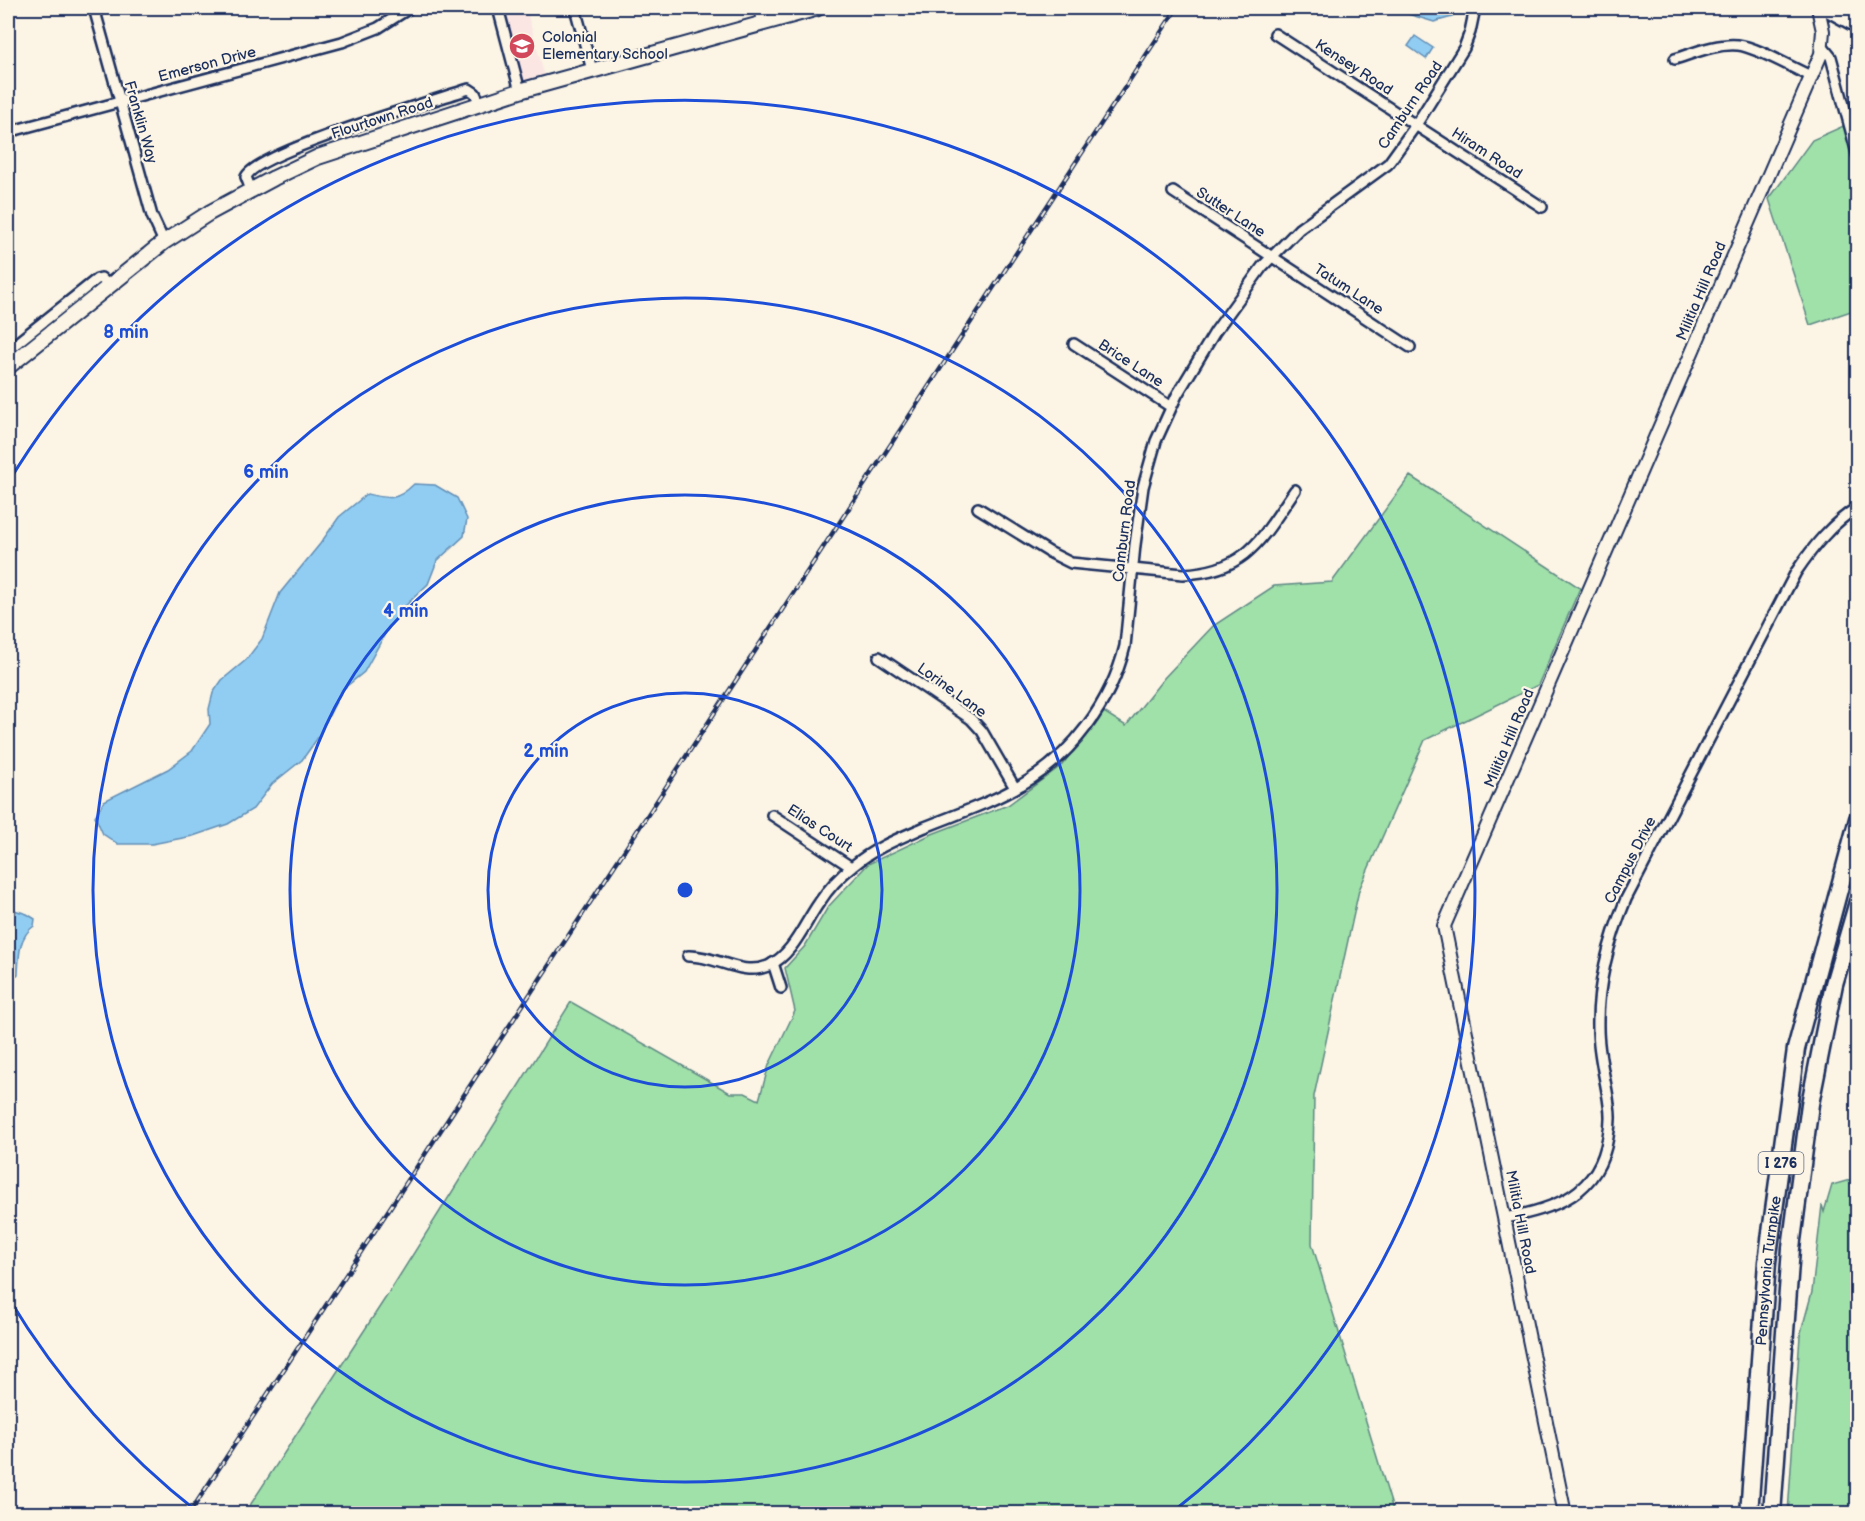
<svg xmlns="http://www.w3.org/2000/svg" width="1865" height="1521" font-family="'Balsamiq Sans',sans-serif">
<rect width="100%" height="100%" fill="#fcf5e5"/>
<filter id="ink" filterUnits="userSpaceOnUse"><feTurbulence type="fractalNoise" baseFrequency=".0167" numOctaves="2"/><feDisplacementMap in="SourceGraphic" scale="12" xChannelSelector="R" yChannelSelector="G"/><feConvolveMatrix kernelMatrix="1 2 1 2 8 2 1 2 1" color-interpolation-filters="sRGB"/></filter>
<g filter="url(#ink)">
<!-- built -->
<polygon fill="#fbe6e3" points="498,8 526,8 547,84 520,91"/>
<!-- green -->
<g fill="#a0e0a9" stroke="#5e8884" stroke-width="1.5">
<polygon points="1848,124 1857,157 1857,309 1810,325 1769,199 1812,140"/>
<polygon points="1410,476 1580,588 1538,685 1425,740 1359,890 1314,1096 1312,1244 1394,1513 245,1513 390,1291 571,1002 730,1093 745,1093 759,1100 769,1065 795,1011 785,968 805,946 828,907 868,864 932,834 1008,805 1062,765 1104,712 1126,726 1164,678 1213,626 1274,586 1332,582"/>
<polygon points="1857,1178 1857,1513 1788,1513 1800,1336 1812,1292 1822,1205 1824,1212 1832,1185"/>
</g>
<!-- water -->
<g fill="#91cdf2" stroke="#628eb7" stroke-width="1.5">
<polygon points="1395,8 1457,8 1452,17 1434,22 1408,14"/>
<polygon points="1415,36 1433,48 1426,59 1408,46"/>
<path d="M 414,484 L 435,485 L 457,498 L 467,519 L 464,536 L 437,561 L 428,584 L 409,602 L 390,625 L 364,672 L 342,690 L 317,739 L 302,760 L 272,784 L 253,809 L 228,824 L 193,836 L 152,844 L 118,844 L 103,834 L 95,816 L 104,801 L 168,769 L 192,751 L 210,724 L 209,709 L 213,693 L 222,680 L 246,660 L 262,639 L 280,593 L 320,544 L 339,517 L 367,494 C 389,499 397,501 414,484 Z"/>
<path d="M 8,908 L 27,914 L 35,919 L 34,926 C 18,937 19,958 18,975 L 8,975 L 8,935 L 10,927 L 8,923 Z"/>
</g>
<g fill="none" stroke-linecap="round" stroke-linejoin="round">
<defs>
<g id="minor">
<polyline points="94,8 152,216 164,242"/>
<polyline points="498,8 520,91"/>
<polyline points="575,8 592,70"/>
<polyline points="759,8 763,22"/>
<polyline points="1275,34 1542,207"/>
<polyline points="1823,47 1831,57 1858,157"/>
<path d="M 1675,59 C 1694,53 1717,43 1738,45 C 1757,47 1792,68 1811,76"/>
<polyline points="8,132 342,42 378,28 408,9"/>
<path d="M 251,190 L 246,177 C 255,153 436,100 469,89 L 475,93 L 480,104"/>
<polyline points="1173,192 1410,347"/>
<polyline points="1074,344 1171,407"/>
<polyline points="8,350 97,279 101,278 109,286"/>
<path d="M 978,508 L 1049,552 L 1071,563 L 1183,574 C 1248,571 1261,539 1295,490"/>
<polyline points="879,657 971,719 982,731 1015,788"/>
<polyline points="772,815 851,867"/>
<path d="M 688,956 C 716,955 741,977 768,966 C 793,955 804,924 819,903 C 828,889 840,876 853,866 C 874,848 900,838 925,827 C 957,814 991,803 1021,785 C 1072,756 1111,703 1125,646 L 1135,545 L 1143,487 L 1156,441 L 1177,395 L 1215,332 L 1262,267 L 1299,229 L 1388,164 L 1416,125 L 1464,48 L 1470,32 L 1475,8"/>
<polyline points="773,963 781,988"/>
<path d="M 1505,1218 C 1555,1209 1599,1194 1608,1137 C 1610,1127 1611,1116 1609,1105 C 1606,1079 1598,1056 1598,1028 C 1597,984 1609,940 1626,899 L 1796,572 C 1813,547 1832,523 1858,507"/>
</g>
<polyline id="tertiary" points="1565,1514 1444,926 1821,54 1823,31 1818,8"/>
<polyline id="secondary" points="8,367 164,242 209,213 274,178 318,157 523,90 818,8"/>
<polyline id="primary" points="1827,8 1858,25"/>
<g id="motorway">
<path id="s1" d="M 1749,1514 L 1767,1262 L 1796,1049 L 1858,819"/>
<polyline points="1772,1514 1791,1248 1810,1104 1834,984 1858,902"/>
</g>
</defs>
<!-- minor casing -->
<use href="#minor" stroke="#1b2f5e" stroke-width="14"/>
<!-- tertiary casing -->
<use href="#tertiary" stroke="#1b2f5e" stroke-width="16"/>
<!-- secondary casing -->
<use href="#secondary" stroke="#1b2f5e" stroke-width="18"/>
<!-- primary casing -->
<use href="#primary" stroke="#1b2f5e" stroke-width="20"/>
<!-- motorway casing -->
<use href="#motorway" stroke="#1b2f5e" stroke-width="21"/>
<!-- minor -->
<use href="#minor" stroke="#fcf5e5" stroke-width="9"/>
<!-- tertiary -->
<use href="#tertiary" stroke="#fcf5e5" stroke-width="12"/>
<!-- secondary -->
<use href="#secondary" stroke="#fcf5e5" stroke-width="14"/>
<!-- primary -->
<use href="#primary" stroke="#fcf5e5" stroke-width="15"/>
<!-- motorway -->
<use href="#motorway" stroke="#fcf5e5" stroke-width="16"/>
<defs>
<polyline id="rail" points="189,1514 1177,8"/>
</defs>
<!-- rail casing -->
<use href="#rail" stroke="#1b2f5e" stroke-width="4.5"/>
<!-- rail -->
<use href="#rail" stroke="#fcf5e5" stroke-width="2" stroke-dasharray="7" stroke-linecap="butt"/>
</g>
</g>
<!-- distance rings -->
<g fill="none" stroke="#1d4ed8" stroke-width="3">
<circle cx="685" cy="890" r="197"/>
<circle cx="685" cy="890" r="395"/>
<circle cx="685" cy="890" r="592"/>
<path d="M199 1513A790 790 0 0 1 8 1297M8 483A790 790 0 1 1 1171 1513"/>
</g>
<!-- icons -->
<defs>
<symbol id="school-disc" viewBox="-11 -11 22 22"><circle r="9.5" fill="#d1495b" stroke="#fcf5e5"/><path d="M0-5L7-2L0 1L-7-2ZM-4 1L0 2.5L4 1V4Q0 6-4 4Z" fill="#fff"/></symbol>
</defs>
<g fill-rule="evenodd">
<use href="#school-disc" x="507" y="31" width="30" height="30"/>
</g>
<g text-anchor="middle" stroke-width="4.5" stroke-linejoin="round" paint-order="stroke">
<!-- shield labels -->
<rect fill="#fcf5e5" stroke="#5e6a86" stroke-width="1.5" x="1758.5" y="1152" width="45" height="22" rx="4.5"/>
<g font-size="14" font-weight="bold" fill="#1b2f5e">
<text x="1781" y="1168">I 276</text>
</g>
<!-- poi labels -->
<g font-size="15" fill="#1b2f5e" stroke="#fcf5e5" text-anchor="start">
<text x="542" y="42">Colonial<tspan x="542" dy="17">Elementary School</tspan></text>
</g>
<!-- street labels -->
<g font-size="15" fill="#1b2f5e" stroke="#fcf5e5">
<text transform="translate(207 64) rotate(-15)" y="5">Emerson Drive</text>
<text transform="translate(1354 67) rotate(33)" y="5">Kensey Road</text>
<text transform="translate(1410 105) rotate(-56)" y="5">Camburn Road</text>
<text transform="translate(382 118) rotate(-18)" y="5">Flourtown Road</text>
<text transform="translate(141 122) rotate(74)" y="5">Franklin Way</text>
<text transform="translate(1487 153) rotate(33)" y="5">Hiram Road</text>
<text transform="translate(1231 212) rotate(33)" y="5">Sutter Lane</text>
<text transform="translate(1349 289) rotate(33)" y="5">Tatum Lane</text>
<text transform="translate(1701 291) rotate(-67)" y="5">Militia Hill Road</text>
<text transform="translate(1131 363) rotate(33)" y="5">Brice Lane</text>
<text transform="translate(1124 531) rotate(-83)" y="5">Camburn Road</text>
<text transform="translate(952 690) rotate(36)" y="5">Lorine Lane</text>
<text transform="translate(1509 738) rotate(-67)" y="5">Militia Hill Road</text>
<text transform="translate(820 828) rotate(33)" y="5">Elias Court</text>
<text transform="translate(1630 860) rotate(-63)" y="5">Campus Drive</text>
<text transform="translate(1521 1222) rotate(79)" y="5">Militia Hill Road</text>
<text dy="5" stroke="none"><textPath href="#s1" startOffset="244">Pennsylvania Turnpike</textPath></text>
</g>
</g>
<circle cx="685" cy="890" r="9" fill="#1d4ed8" stroke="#fcf5e5" stroke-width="3"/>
<g font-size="18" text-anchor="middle" font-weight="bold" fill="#1d4ed8" stroke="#fcf5e5" stroke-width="4.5" stroke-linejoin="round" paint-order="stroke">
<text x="126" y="338">8 min</text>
<text x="266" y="478">6 min</text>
<text x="406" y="617">4 min</text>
<text x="546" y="757">2 min</text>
</g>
<!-- margin -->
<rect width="1865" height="1521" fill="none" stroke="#fcf5e5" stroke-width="30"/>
<rect x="15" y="15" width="1835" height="1491" fill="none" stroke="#1b2f5e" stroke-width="2" filter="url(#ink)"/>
</svg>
